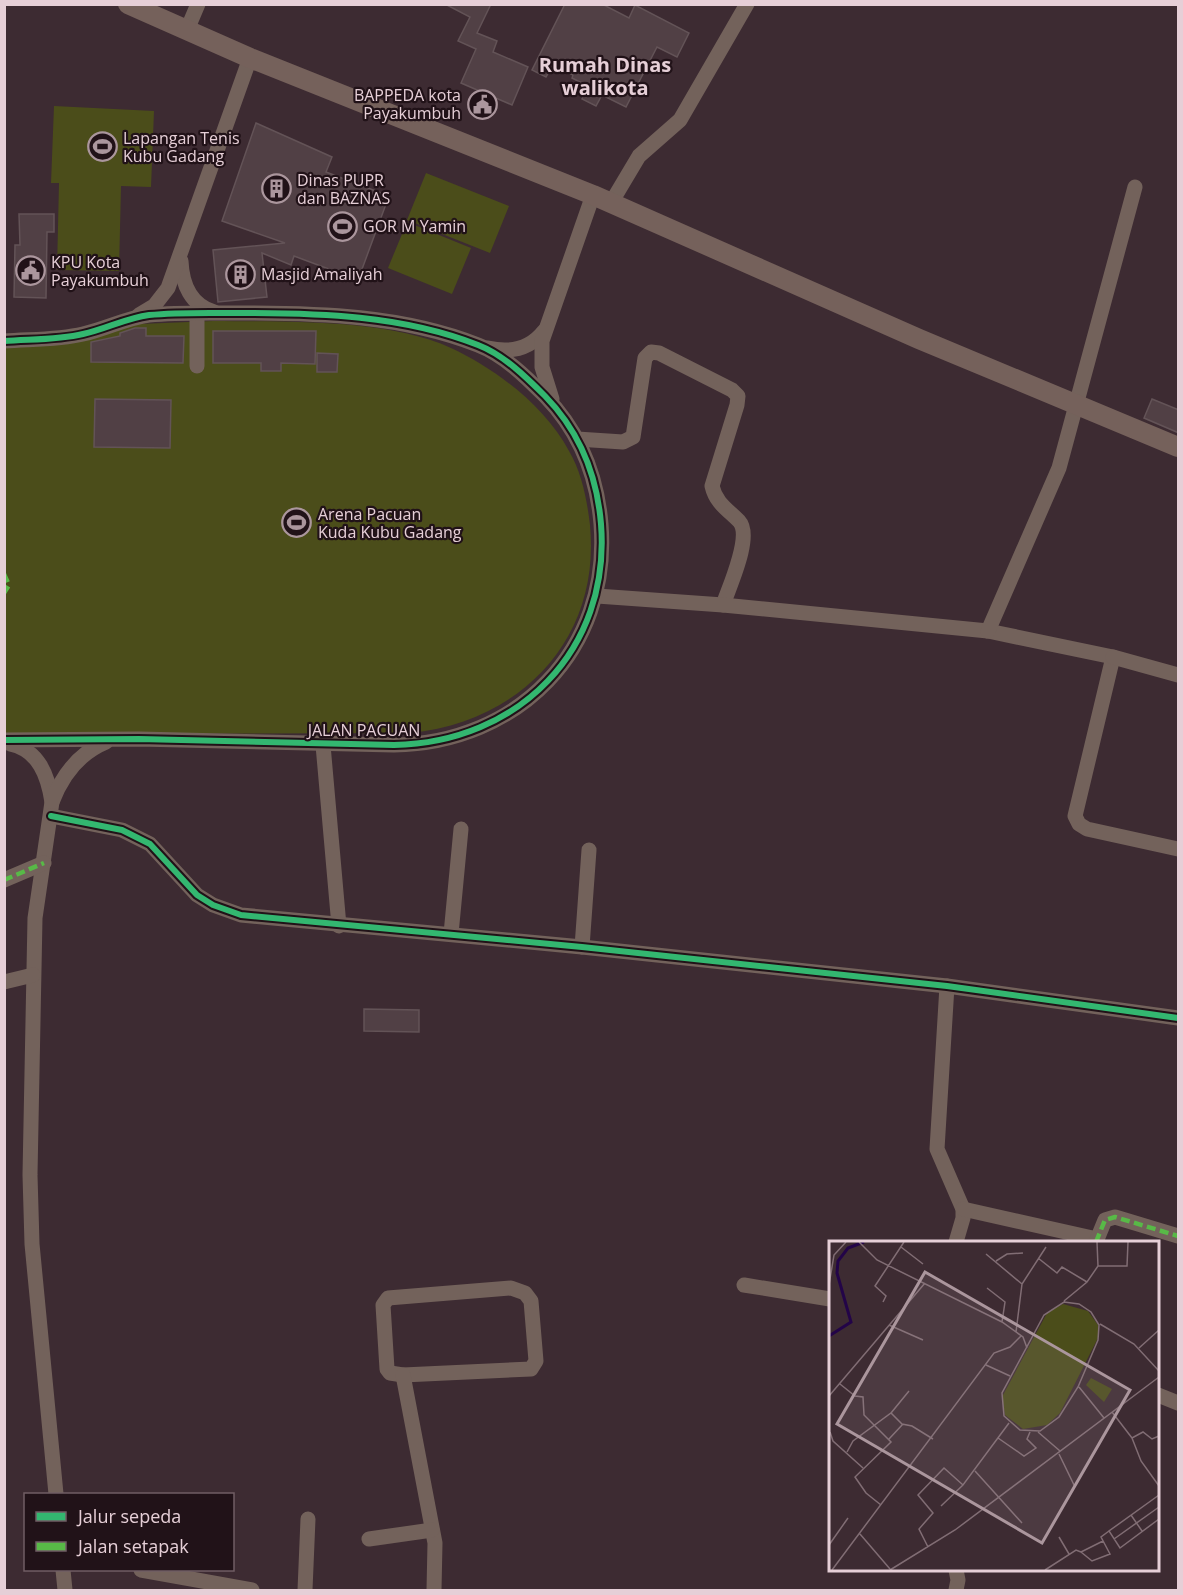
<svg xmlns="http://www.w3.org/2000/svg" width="1183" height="1595" font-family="'Open Sans',sans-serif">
<rect width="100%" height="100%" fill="#3d2b32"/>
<!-- park -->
<g fill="#4b4d1a">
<polygon points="54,106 154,111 151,187 121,186 119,271 57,270 59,183 51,183"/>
<polygon points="426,173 509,206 490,253 407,220"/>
<polygon points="407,222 471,248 452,294 388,268"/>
<path d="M 213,321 C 284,322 386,318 451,348 C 496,369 545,406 569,451 C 582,473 587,500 590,525 C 601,639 521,722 410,733 L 5,734 L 5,344 L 140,324 Z"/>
</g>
<!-- building -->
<g fill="#514045" stroke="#635357" stroke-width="1.5">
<polygon points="445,4 491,4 477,33 497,41 493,52 528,67 512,105 461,83 476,49 458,41 470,17"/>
<polygon points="565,4 602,4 629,18 635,5 689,33 677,57 657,47 626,107 602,95 596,106 582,99 588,86 572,78 573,75 553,65 546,77 532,70"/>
<polygon points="256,123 332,157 326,172 389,196 358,280 294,256 291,265 262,253 267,297 218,302 213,250 285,243 222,221"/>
<polygon points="19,214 54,214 54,232 47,232 46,298 14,297 15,245 20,245"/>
<polygon points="135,328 146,328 146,336 184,336 183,363 91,362 91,342 120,336 120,333"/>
<polygon points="213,331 316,331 315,364 281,363 281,371 261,371 261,363 213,363"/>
<polygon points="317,353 338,354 337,372 317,372"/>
<polygon points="95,399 171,400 170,448 94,447"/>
<polygon points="1152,399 1179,410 1179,433 1144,418"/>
<polygon points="364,1009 419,1010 419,1032 364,1031"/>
</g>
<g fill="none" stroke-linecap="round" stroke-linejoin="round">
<!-- minor -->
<g stroke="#73625b" stroke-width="15">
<polyline points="187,30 198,4"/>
<polyline points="611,203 639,156 680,120 747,4"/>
<path d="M 181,261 C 182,284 191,305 214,312"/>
<polyline points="197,314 197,366"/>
<polyline points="139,315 154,306 168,288 250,58"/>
<path d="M 4,341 C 31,339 58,340 83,334 C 106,329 126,318 149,315 C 179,312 209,313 239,313 C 319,313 402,315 478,345 C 504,355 526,377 545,396 C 579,431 597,475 601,524 C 611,650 518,743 394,745 L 139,739 L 4,740"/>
<path d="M 488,348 C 510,353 530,349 544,331"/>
<polyline points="552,399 542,367 542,341 593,195"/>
<path d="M 577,439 L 623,442 L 633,437 L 645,358 L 651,352 L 659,353 L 732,390 L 738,396 L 737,405 L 712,486 C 716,503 727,509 739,521 C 753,536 729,587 723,605"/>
<polyline points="597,596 723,605 988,631 1113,657 1075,816 1079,824 1087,829 1178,849"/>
<polyline points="988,631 1059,468 1135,187"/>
<polyline points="1113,657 1178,675"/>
<path d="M 10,744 C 39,750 48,776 52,802 L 35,918 L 30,1175 L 32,1244 L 56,1494"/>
<polyline points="323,745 339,926"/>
<path d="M 52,802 C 62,776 79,753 106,742"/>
<polyline points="51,816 122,830 150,844 197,895 213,905 241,915 582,947 947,986 1178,1018"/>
<polyline points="4,880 44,863"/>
<polyline points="451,934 461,829"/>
<polyline points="582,947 589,850"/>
<polyline points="4,982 33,975"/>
<polyline points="947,986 937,1149 963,1209 963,1218 956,1242"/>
<polyline points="963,1209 1097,1239"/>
<polyline points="1096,1242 1105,1220 1115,1217 1178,1236"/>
<polyline points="744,1285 830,1299"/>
<polygon points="511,1288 525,1293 531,1301 536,1361 531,1369 403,1375 390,1373 387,1369 383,1305 388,1298"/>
<polyline points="403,1375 435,1543 434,1590"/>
<polyline points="1158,1395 1178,1403"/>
<polyline points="369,1539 432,1530"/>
<polyline points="63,1570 65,1590"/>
<polyline points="141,1570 252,1590"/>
<polyline points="956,1570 958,1580 956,1590"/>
<polyline points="305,1590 308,1519"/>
</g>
<!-- major -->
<polyline stroke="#75615b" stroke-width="20" points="128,4 250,58 593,195 919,339 1178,447"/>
<!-- quiet -->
<g stroke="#58b947" stroke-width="4.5" stroke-dasharray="9 4.5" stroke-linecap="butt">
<polyline points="4,574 9,585 4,593"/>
<polyline points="4,880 44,863"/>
<polyline points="1096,1242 1105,1220 1115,1217 1178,1236"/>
</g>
<defs>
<g id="cycleway">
<path d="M 4,341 C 31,339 58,340 83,334 C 106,329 126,318 149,315 C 179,312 209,313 239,313 C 319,313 402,315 478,345 C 504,355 526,377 545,396 C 579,431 597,475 601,524 C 611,650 518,743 394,745 L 139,739 L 4,740"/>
<polyline points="51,816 122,830 150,844 197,895 213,905 241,915 582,947 947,986 1178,1018"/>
</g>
</defs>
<!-- cycleway casing -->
<use href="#cycleway" stroke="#211218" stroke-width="10"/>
<!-- cycleway -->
<use href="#cycleway" stroke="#33b770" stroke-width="6"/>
</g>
<!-- icons -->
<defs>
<symbol id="civic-ring" viewBox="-11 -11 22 22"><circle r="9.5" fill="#211218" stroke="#ab969d" stroke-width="1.5"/><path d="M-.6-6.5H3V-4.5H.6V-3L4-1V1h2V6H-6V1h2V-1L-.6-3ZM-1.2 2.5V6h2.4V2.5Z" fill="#ab969d"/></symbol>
<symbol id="stadium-ring" viewBox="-11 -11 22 22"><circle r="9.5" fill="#211218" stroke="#ab969d" stroke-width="1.5"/><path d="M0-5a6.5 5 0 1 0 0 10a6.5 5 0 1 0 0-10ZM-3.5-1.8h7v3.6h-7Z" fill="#ab969d"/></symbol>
<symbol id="building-ring" viewBox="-11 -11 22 22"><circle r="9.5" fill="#211218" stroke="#ab969d" stroke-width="1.5"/><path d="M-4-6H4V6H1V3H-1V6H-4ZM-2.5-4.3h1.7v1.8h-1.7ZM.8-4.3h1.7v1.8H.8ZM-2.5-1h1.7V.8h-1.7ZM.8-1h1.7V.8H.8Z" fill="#ab969d"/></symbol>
</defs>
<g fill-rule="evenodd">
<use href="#civic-ring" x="466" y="88" width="33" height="33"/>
<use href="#stadium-ring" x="86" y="130" width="33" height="33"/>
<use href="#building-ring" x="260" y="172" width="33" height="33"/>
<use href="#stadium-ring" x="326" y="210" width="33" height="33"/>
<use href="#civic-ring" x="14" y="254" width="33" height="33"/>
<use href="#building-ring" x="224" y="258" width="33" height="33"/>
<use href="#stadium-ring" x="280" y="506" width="33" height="33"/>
</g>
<g text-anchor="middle" stroke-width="4.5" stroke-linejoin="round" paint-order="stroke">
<!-- poi labels -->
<g font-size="16" fill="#e6cfd7" stroke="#211218" text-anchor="start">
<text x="461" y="101" text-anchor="end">BAPPEDA kota<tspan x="461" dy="18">Payakumbuh</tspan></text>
<text x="123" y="144">Lapangan Tenis<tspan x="123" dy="18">Kubu Gadang</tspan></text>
<text x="297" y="186">Dinas PUPR<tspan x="297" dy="18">dan BAZNAS</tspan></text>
<text x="363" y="232">GOR M Yamin</text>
<text x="51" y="268">KPU Kota<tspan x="51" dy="18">Payakumbuh</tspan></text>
<text x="261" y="280">Masjid Amaliyah</text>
<text x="318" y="520">Arena Pacuan<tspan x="318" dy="18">Kuda Kubu Gadang</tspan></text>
</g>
<!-- street labels -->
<g font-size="16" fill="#e6cfd7" stroke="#211218">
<text x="364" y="736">JALAN PACUAN</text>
</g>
<!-- quarter labels -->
<g font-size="20" font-weight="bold" fill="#e6cfd7" stroke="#211218">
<text x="605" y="72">Rumah Dinas<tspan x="605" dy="23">walikota</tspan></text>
</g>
</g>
<!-- overview -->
<g transform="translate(829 1241)">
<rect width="330" height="330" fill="#3d2b32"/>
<path d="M 234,63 L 259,70 L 269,84 L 270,95 L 231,172 L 218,184 L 194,188 L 176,174 L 173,156 L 218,72 ZM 262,137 L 283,148 L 275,161 L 257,144 Z" fill="#4b4d1a"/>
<path fill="none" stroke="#230448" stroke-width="3" d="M 0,95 L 22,81 L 8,32 L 9,20 L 19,7 L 35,1"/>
<path fill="none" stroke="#816d74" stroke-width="1.5" d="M 30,1 L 48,19 L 173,81 L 194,96 L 198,107M 72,6 L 94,23M 157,13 L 193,43M 209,17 L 228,32 L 233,26 L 258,41M 167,20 L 178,13 L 194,12M 269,25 L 298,25 L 299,1M 0,44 L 5,14 L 17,1M 158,47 L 176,61 L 173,81M 235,60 L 258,41 L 269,25 L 268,1M 54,61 L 57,55 L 46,45 L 75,1M 235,61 L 250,63 L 262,71 L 270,84 L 269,99 L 249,146 L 230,176 L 211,190 L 191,189 L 175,175 L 173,152 L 215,74 ZM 271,83 L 305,103 L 330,130M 60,84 L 94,99M 187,91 L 193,43 L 217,6M 310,107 L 330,89M 157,124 L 181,135M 11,143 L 26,155 L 34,156 L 35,174 L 62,201 L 26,236 L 37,252 L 52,264M 250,146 L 275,177M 0,155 L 96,42M 283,171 L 303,197 L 314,191 L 323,198 L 330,195M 62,172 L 80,150M 1,191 L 4,200 L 34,227M 209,191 L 231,210M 169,197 L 195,215 L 207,207 L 198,198 L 201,191M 303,197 L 312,220 L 330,245M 60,198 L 74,183M 18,211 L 24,200 L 62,172 L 73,183 L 83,185 L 104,198M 230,213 L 246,246M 146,230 L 193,282M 330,254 L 280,290 L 291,307 L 330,278M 112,265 L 134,244M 302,274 L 313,290M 31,293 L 61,328M 230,296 L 240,313M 285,298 L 330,266M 0,304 L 19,277M 99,306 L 90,288 L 104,272 L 89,254 L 115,227 L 134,244 L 180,182M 252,311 L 263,320 L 281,313 L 272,296 L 280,290M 252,311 L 274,300M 3,329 L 165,112 L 181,106 L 192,95M 61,329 L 126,289 L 330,136M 216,329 L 247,309 L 252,311"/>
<path fill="#ab969d" fill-opacity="0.15" stroke="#ab969d" stroke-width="3" d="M 96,31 L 301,149 L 213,302 L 8,183 Z"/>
<rect width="330" height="330" fill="none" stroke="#e6cfd7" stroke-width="3"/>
</g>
<!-- border -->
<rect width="1183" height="1595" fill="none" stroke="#e6cfd7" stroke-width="12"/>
<!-- legend -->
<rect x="24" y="1493" width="210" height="78" fill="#211218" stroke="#705e64" stroke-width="1.5"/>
<rect x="36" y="1512" width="30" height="9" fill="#33b770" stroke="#705e64" stroke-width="1.5"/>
<text x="78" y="1523" font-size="18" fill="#e6cfd7">Jalur sepeda</text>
<rect x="36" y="1542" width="30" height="9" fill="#58b947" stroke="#705e64" stroke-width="1.5"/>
<text x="78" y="1553" font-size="18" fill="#e6cfd7">Jalan setapak</text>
</svg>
